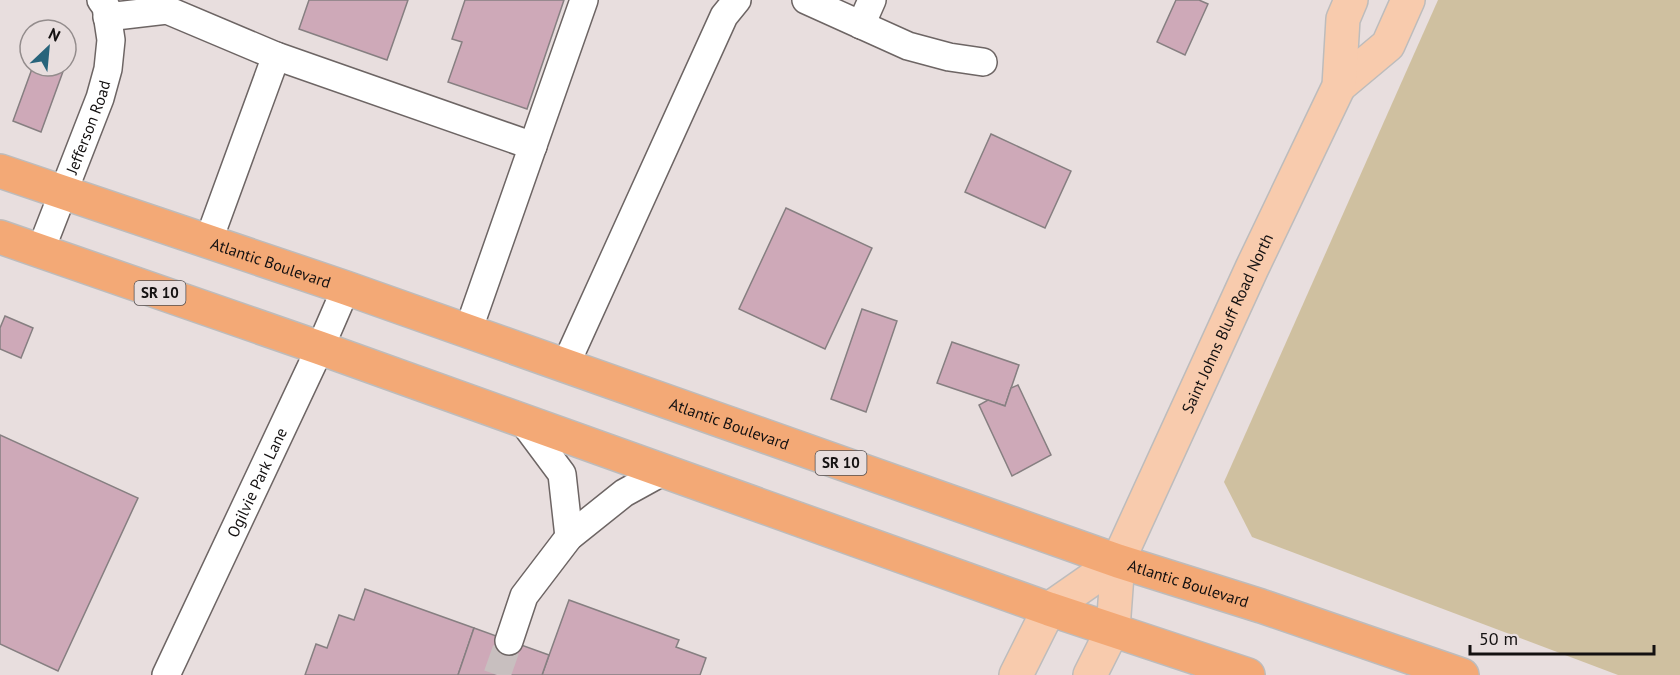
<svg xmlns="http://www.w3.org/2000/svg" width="1680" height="675" font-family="'PT Sans',sans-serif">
<rect width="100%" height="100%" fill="#e8dede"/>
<!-- green -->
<polygon fill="#cfc0a0" points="1438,0 1680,0 1680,675 1618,675 1252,537 1224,482"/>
<!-- building -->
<g fill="#cea9b8" stroke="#867f81" stroke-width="1.5">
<polygon points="309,0 408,0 387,60 299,29"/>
<polygon points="465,0 564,0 527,109 448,82 462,42 452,39"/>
<polygon points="1176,0 1199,0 1208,4 1185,55 1157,42"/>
<polygon points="33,66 65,66 41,132 13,121"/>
<polygon points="991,134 1071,171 1045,228 965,192"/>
<polygon points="786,208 872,248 825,349 739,309"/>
<polygon points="862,309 897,321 866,412 831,399"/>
<polygon points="5,316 33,328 21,358 0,349 0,328"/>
<polygon points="952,342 1019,365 1005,406 937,383"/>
<polygon points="1018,385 1051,455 1012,476 979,405 988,400 1005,406 1011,388"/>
<polygon points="0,435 138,498 58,671 0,644"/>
<polygon points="365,589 474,628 458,675 305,675 316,644 327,648 339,615 354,620"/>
<polygon points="569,600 679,640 676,647 706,658 700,675 542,675"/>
<polygon points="474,628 549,655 542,675 458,675"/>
</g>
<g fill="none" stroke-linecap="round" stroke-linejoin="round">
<!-- minor-tunnel -->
<polyline stroke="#c8bfbf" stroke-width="27" stroke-dasharray="27 14" stroke-linecap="butt" points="497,675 509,641"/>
<defs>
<g id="minor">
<polyline points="806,0 908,46 949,57 983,62"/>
<polyline points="107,17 167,10 276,56 533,146"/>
<polyline points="861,25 872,0"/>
<polyline points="208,242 276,56"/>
<path id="s1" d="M 40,252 L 100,98 L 108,69 L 111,40 L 106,7 L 101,0"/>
<polyline points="468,331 584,0"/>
<polyline points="565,366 724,16 737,0"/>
<polyline points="521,419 562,474 569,537"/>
<polyline points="509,641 524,596 569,537 624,493 664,471"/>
<path id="s2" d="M 166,675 L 320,348 L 346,288"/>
</g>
<g id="major">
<polyline points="1339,86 1388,45 1408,0"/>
<polyline points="1016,675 1049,609 1118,561"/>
<path id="s3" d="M 1090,675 L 1113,629 L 1118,561 L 1252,268 L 1339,86 L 1343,19 L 1351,0"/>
</g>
<g id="highway">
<path id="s4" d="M 0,171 L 346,288 L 1118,561 L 1261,606 L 1462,675"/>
<polyline points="0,237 320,348 1049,609 1248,675"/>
</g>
</defs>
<!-- minor casing -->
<use href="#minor" stroke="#6d6564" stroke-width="30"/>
<!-- major casing -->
<use href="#major" stroke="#bdbcbc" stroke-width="36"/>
<!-- highway casing -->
<use href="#highway" stroke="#bdbcbc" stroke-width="36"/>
<!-- minor -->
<use href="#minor" stroke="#fff" stroke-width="27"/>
<!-- major -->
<use href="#major" stroke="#f8cbad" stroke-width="33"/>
<!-- highway -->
<use href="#highway" stroke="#f3a976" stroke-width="33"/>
</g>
<g text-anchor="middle" stroke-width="4.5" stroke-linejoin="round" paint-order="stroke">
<!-- shield labels -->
<g fill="#e8dede" stroke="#544e4e" stroke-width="1.5">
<rect x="134.5" y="281" width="51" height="24" rx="4.5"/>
<rect x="815.5" y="451" width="51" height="24" rx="4.5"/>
</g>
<g font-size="15" font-weight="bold" fill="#141111">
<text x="160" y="298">SR 10</text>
<text x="841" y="468">SR 10</text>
</g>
<!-- street labels -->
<g font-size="16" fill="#141111" stroke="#e8dede">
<text dy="6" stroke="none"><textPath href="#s1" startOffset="134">Jefferson Road</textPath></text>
<text dy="6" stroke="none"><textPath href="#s4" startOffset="286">Atlantic Boulevard</textPath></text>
<text dy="6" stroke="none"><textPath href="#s3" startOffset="381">Saint Johns Bluff Road North</textPath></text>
<text dy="6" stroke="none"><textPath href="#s4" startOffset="772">Atlantic Boulevard</textPath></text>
<text dy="6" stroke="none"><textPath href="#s2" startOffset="213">Ogilvie Park Lane</textPath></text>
<text dy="6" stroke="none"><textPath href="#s4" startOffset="1258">Atlantic Boulevard</textPath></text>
</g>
</g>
<!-- north arrow -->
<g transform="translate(48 48) rotate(26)"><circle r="28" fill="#e8dede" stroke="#938c8c" stroke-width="1.5"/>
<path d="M0-4.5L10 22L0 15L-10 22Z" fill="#28647b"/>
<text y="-9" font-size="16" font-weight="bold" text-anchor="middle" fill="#141111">N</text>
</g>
<!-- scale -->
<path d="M1470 645v9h184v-9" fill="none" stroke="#141111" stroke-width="3"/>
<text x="1479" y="645" font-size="18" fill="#141111" stroke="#e8dede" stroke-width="4.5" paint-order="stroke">50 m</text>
</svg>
